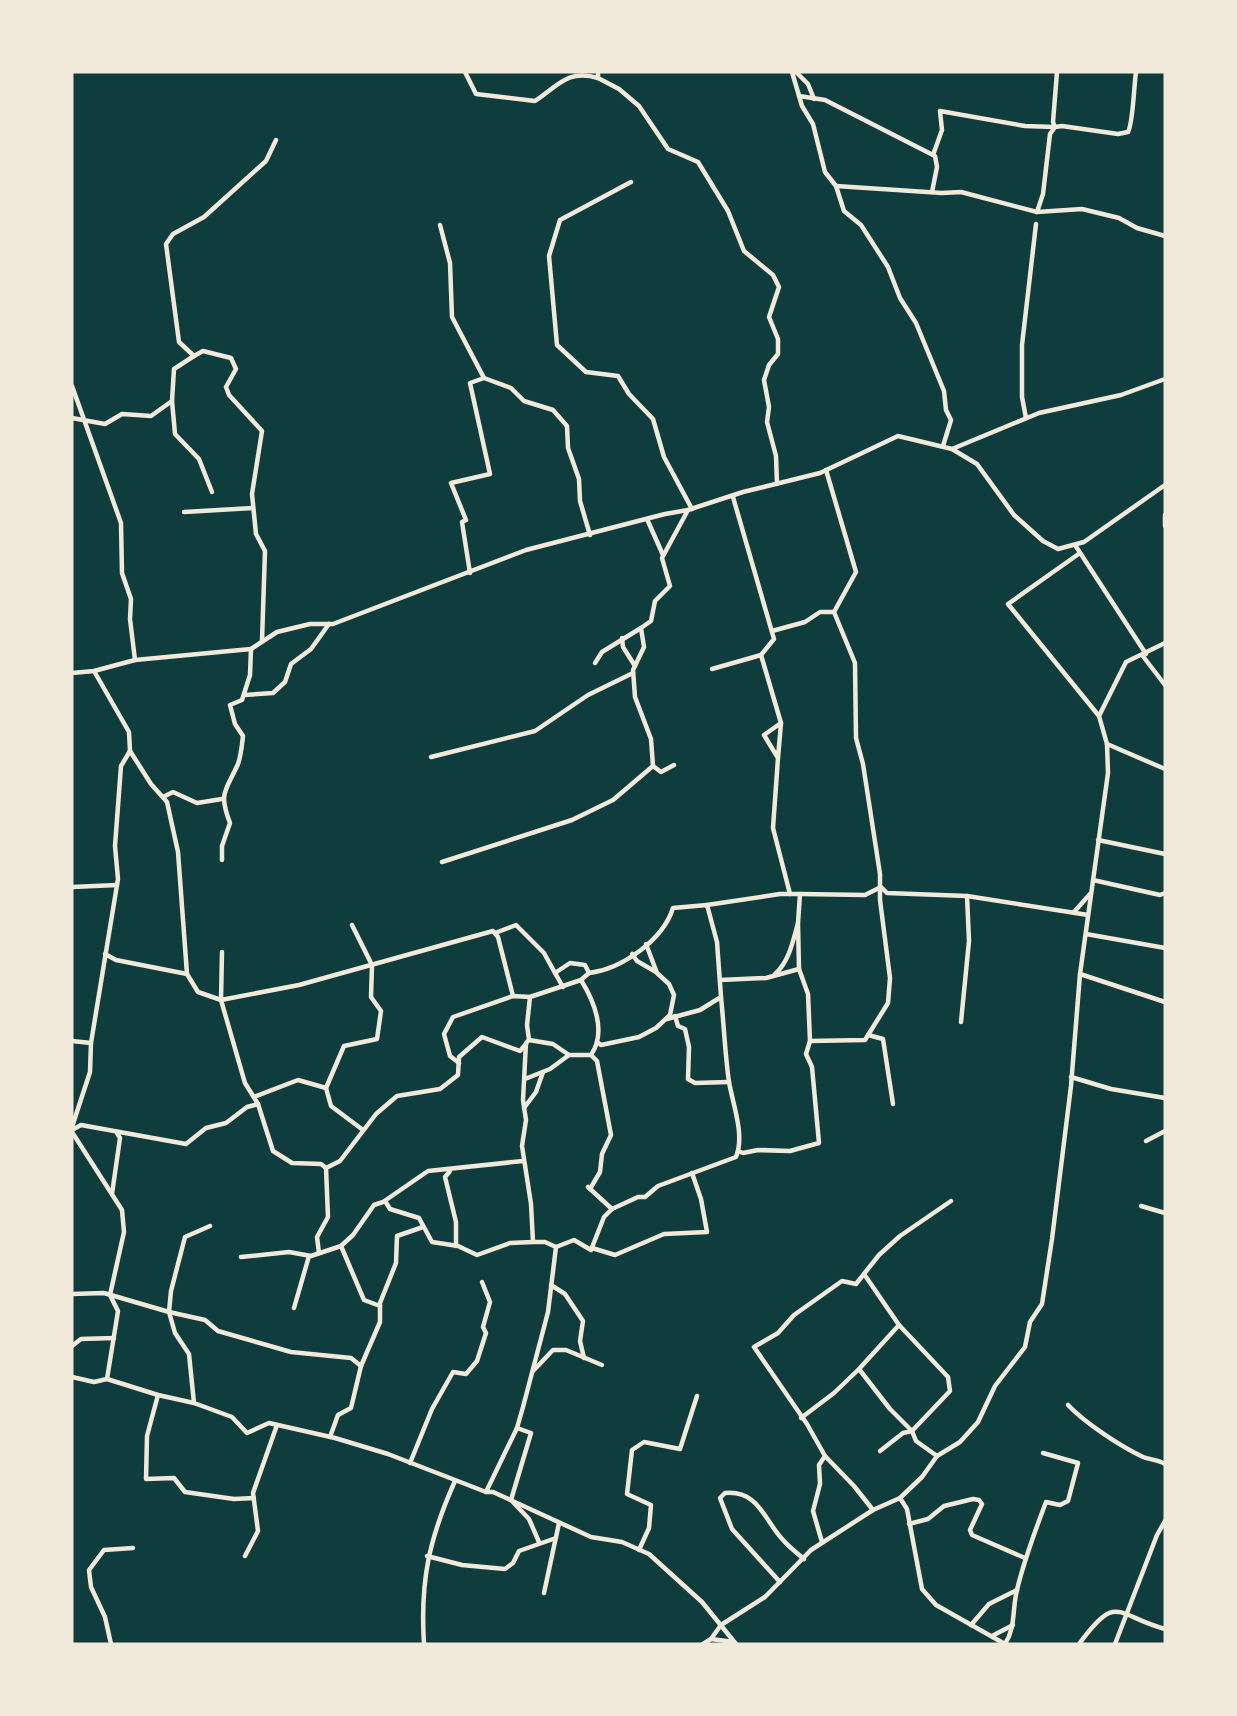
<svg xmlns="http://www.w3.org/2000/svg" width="1237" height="1716" font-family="Helvetica,sans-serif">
<rect width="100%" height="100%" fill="#0f3d3e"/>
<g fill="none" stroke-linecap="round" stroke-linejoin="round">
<!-- minor -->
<g stroke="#f1e9da" stroke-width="4.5">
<path d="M 465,72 L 476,94 L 535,101 C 559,85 568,69 598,78"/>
<polyline points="598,72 598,78 619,89 639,106 668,149 698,162 728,211 744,251 773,275 779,287 769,317 778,339 778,354 769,365 764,380 769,407 767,422 776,456 777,484"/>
<polyline points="792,72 802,106 813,124 825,172 836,186 844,211 861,225 888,267 900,298 916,323 944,391 946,410 951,420 943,446"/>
<polyline points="796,72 808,84 814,99"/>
<polyline points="799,96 825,100 935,156 937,167 932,192"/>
<polyline points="933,155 942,130 940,111 1025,126 1055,127 1053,122 1057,72"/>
<polyline points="631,182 560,220 549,256 557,345 586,372 618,376 629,394 653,419 664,457 692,509"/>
<polyline points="836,186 942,193 961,192 1037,212 1082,209 1119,218 1137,228 1165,236"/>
<path d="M 1037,212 L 1043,194 L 1050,134 L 1055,127 L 1062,126 L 1118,134 L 1128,132 C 1133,124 1134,85 1136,72"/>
<polyline points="440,225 450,263 452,317 484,378 511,388 524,401 553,410 567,426 568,448 579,479 580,501 590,535"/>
<polyline points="194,356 203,351 231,358 236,369 226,387 229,395 262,431 252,494 256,534 265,551 262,641"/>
<polyline points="72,386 121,523 122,573 131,599 130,619 135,660"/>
<polyline points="72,418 105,424 122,414 151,416 172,401"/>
<polyline points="1026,418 1022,397 1022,345 1036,224"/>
<polyline points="952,449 1039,413 1121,395 1165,379"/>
<polyline points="826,470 856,572 834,612"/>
<polyline points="212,492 199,459 175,434 172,401 174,369 194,356 179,342 166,244 173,234 204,217 266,161 276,140"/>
<polyline points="733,497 774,639 761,655 781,723"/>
<polyline points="184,512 253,508"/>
<polyline points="1165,515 1165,526"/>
<polyline points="647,519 663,555"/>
<polyline points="1075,545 1146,654"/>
<polyline points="1080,553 1008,604 1099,716"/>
<polyline points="470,573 462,522 466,520 451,483 490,474 470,383 484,378"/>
<polyline points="772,631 805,622 820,612 834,612 855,663 856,738 863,764 880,874 880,900 890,978 888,1003 865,1040 810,1041"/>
<polyline points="622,638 623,647 635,666"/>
<polyline points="1142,655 1165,685"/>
<polyline points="595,663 602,652 641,628"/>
<polyline points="712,669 761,655"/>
<polyline points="72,673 94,671 135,660 251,649 277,632 310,624 333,624 526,550 665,514 688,510 743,492 820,473 898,436 952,449 977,464 1014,515 1043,541 1058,549 1084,542 1165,485"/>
<polyline points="244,695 273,693 285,682 291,664 311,649 329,624"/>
<polyline points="1107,744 1165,769"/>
<polyline points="130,751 151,784 167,802 178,852 187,974 198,992 221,1000 299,985 493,931 498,937 513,996"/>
<polyline points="431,757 535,731 588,695 633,673"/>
<polyline points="778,758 781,723 764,735 778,758 773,828 790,894"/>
<polyline points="653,766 661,772 674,765"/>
<polyline points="163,797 173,792 197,803 222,799"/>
<polyline points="1098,840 1165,854"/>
<path d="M 222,860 L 222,846 L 230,823 C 218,792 226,791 238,764 C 241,756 242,745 243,736 L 235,724 L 230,705 L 242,700 L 250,675 L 251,649"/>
<polyline points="442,862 572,820 613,800 653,766 651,739 635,697 633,670 644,647 641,628 651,621 655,601 670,586 662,558 688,510"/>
<polyline points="1093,880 1160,895 1165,893"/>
<polyline points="72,887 117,885"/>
<polyline points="800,894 865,895 881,887 887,893 967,896 1088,915"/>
<polyline points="707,905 780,894 800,894 798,923"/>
<polyline points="1074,912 1090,894"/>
<polyline points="495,933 516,925 544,953 555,973"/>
<polyline points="1086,934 1165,948"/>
<polyline points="222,952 221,1000 245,1083 258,1104 273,1151 292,1163 321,1164 326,1168"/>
<polyline points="105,954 116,960 187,974"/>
<polyline points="632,954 637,961 656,972"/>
<path d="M 589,973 C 622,969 663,940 673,908 L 707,905 L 717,942 L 721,997 L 700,1010 L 667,1019"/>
<path d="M 775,974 C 789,962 793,941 798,923 L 799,969"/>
<polyline points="1080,974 1165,1002"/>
<polyline points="720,980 766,978 799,969 808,994 810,1041 806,1054 812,1067 819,1143 790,1151 758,1150 743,1153 738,1151"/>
<polyline points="563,987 555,973 570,963 585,965 589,973 581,980"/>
<polyline points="675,1016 678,1026 685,1029 689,1047 688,1079 695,1083 729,1082"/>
<polyline points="961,1022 969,941 967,896"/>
<polyline points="868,1035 883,1039 893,1104"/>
<path d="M 529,1040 L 527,1025 L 530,997 L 581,980 C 594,1001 607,1032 591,1055 L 569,1055"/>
<polyline points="72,1041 91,1043"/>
<polyline points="597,1042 601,1045 639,1037 656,1028 670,1015 674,995 669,984 657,973 646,944"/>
<polyline points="459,1063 450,1056 444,1034 453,1017 513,996 530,997"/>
<polyline points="1071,1077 1111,1089 1165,1098"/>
<polyline points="525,1079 550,1069 569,1055 553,1044 529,1040 526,1043 523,1100 526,1120 522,1146 531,1204 533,1242 545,1242 556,1247 548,1312 523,1407 517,1428 486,1492 493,1492 591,1537 622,1542 649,1554 702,1602 736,1644"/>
<polyline points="326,1088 344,1046 377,1039 381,1011 371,997 372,965 352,925"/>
<polyline points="254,1097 298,1080 326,1088 331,1106 363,1130"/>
<polyline points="524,1108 536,1092 543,1072"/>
<polyline points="72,1127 90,1072 91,1043 118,879 115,846 121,766 130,751 129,732 94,671"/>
<polyline points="72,1130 81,1125 186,1144 206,1128 226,1123 247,1107 258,1104"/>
<polyline points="72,1132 122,1210 124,1232 110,1295 118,1311 107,1379"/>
<polyline points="1146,1141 1165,1131"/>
<polyline points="450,1171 445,1177 456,1222 456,1246"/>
<path d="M 588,1187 L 612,1209 L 638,1197 L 645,1197 L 658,1186 L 736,1157 C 745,1135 733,1105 729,1082 C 725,1054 724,1026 721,997"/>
<polyline points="590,1189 600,1172 602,1154 611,1135 597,1061 591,1055"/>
<polyline points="112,1194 120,1138 117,1133"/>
<polyline points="385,1201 390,1209 419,1218 432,1242 458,1246 477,1255 510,1243 533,1242"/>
<polyline points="1141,1206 1165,1213"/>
<polyline points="341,1246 364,1300 380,1306"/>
<polyline points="556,1247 574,1240 591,1250 604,1217 612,1209"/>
<polyline points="592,1248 615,1255 664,1234 707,1232 701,1199 692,1173"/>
<polyline points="319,1253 317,1237 328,1217 326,1168 340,1161 376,1114 397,1096 440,1089 458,1075 459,1057 482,1037 520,1051 526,1044"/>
<polyline points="241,1257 289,1252 311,1256 341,1246 353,1235 374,1205 383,1202 428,1171 523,1161"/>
<polyline points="864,1274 899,1325"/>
<polyline points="551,1285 565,1294 583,1321 580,1341 584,1358"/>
<polyline points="72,1294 104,1293 169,1312 205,1320 218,1331 291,1352 351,1358 361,1366"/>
<polyline points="294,1308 309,1256"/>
<polyline points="72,1346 81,1339 114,1338"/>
<polyline points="533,1371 553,1350 566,1350 602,1365"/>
<polyline points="72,1377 94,1382 107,1379 158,1395 194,1403 232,1417 247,1433 269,1423 335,1438 388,1454 486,1492"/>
<polyline points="158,1395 147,1436 146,1479 174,1478 185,1492 234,1499 254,1498"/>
<polyline points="194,1403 189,1354 175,1333 169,1312 171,1291 185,1237 210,1226"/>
<path d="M 1068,1405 C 1085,1423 1120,1446 1143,1457 C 1150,1460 1157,1459 1165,1464"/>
<polyline points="801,1418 834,1393 859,1369 890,1409 912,1431 950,1391 948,1377 899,1325 859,1369"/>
<polyline points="517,1428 531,1433 511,1500 529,1519 539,1542"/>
<polyline points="330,1437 338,1415 351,1408 361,1366 380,1322 380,1303 396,1263 397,1236 423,1227"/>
<polyline points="880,1451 903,1433 912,1431 916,1441 937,1456"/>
<polyline points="825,1456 807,1424 754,1347 778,1333 794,1315 842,1281 856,1284 879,1255 900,1236 951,1201"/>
<polyline points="410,1463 432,1409 453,1372 466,1374 477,1361 486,1333 483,1327 490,1302 482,1282"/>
<polyline points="900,1498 907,1509 922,1589 936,1605 1005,1644"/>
<polyline points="909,1524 928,1519 944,1506 973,1499 979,1500 982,1504 970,1530 972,1535 1025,1558"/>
<polyline points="822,1542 813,1511 820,1484 819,1465 825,1456 854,1486 873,1510"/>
<polyline points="639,1550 649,1528 651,1505 627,1494 632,1450 644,1442 680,1449 697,1396"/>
<polyline points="245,1556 258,1531 253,1493 277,1425"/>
<polyline points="427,1556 462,1565 505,1569 513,1563 519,1551 556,1538"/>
<path d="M 780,1582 L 732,1529 L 720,1498 L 725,1493 C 759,1490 764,1520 783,1540 C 789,1547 797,1553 804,1559"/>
<polyline points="544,1593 559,1523"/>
<polyline points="971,1625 989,1604 1017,1590"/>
<polyline points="992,1636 1013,1625"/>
<polyline points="711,1639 734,1642"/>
<polyline points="111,1644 105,1617 91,1587 89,1570 104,1550 133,1548"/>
<path d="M 424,1644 C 420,1581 429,1539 455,1481"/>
<polyline points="703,1644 711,1639 721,1625 765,1597 811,1550 873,1510 900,1498 922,1477 937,1456 960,1442 978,1422 995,1386 1025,1347 1030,1322 1042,1304 1052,1239 1071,1086 1080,974 1108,773 1107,744 1099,716 1126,662 1165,643"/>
<path d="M 1005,1644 C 1016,1627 1012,1609 1017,1590 C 1024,1560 1035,1531 1046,1502 L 1060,1505 L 1068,1501 L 1078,1463 L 1043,1453"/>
<path d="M 1079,1644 C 1117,1592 1115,1615 1165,1629"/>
<polyline points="1115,1644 1157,1535 1165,1521"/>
</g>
</g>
<!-- border -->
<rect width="1237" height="1716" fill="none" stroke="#f1e9da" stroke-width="147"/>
</svg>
